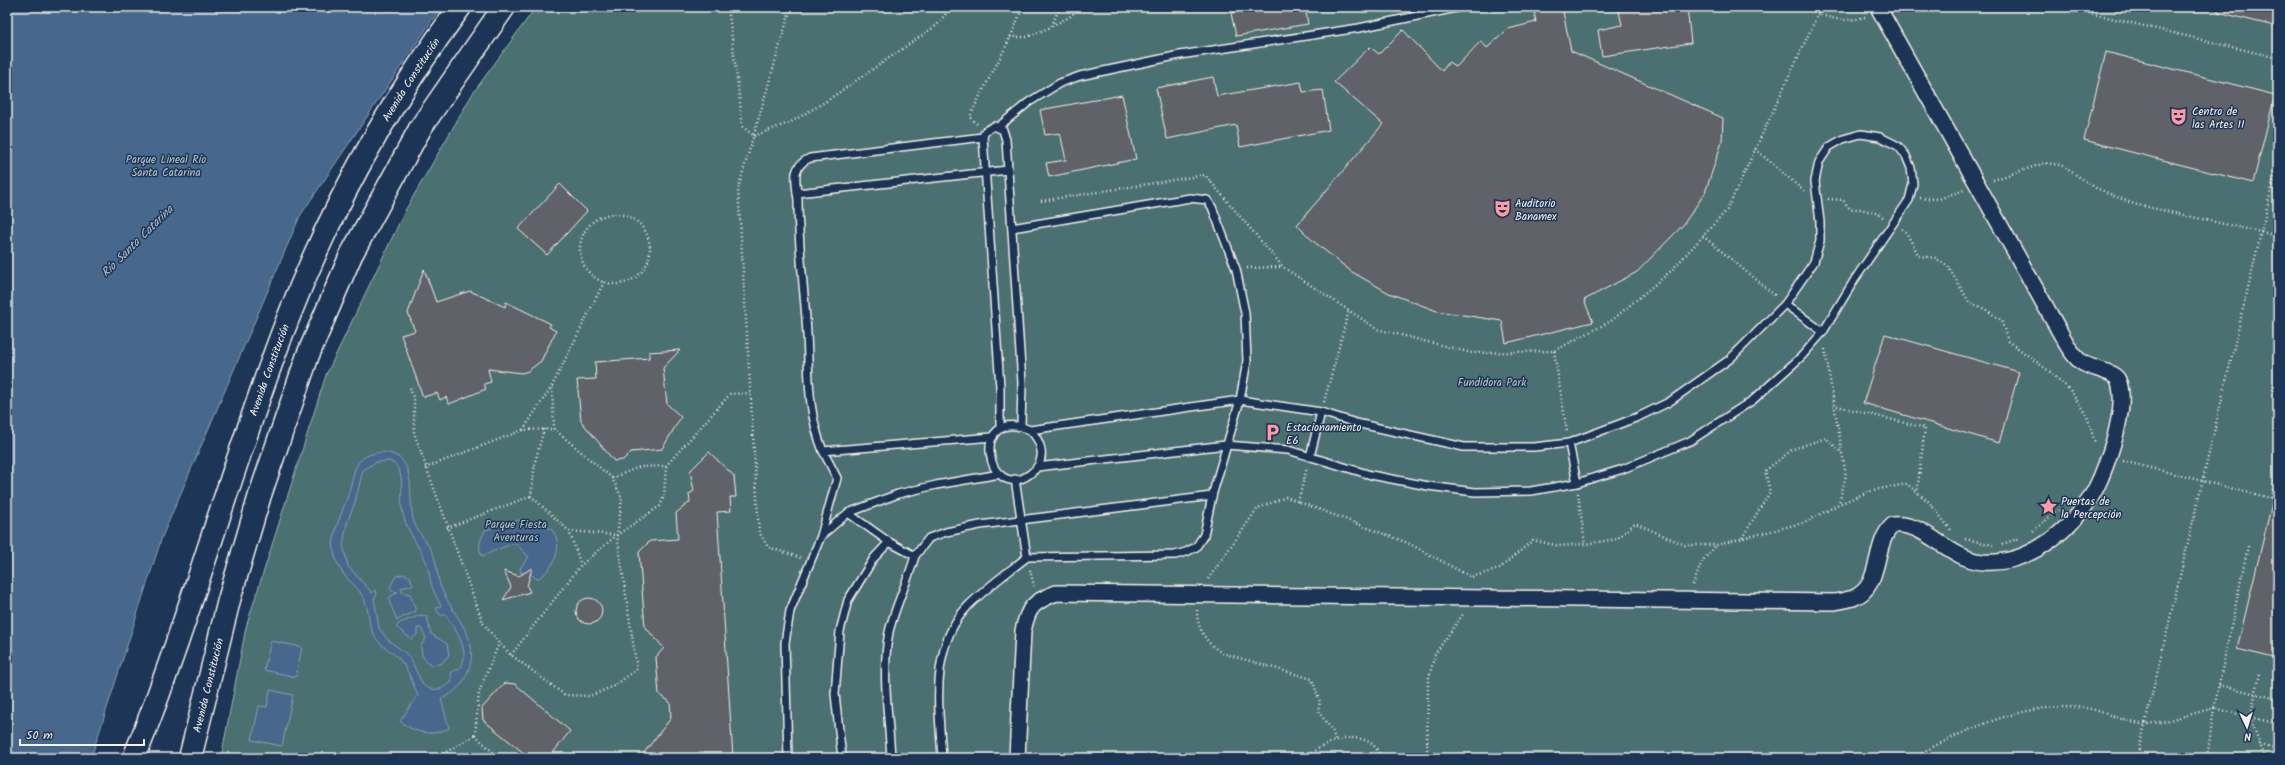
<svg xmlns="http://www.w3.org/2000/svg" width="2285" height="765" font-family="Kalam,sans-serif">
<rect width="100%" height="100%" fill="#1d3557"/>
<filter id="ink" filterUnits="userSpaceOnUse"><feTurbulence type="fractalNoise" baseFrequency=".025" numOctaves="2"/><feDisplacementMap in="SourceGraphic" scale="8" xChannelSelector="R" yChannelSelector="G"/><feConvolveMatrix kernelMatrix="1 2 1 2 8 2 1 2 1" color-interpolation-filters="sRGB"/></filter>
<g filter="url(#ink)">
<!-- green -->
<polygon fill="#4c7071" stroke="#a0b0ac" points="536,7 2278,7 2278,758 221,758 246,627 326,375 406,209 473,93"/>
<!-- water -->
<g fill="#47678c" stroke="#8c9eb1" fill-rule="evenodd">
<polygon points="7,7 441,7 300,216 162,537 91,758 7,758"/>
<path d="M 382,452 C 419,455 407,492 413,519 C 417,533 429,543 434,556 C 438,568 437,581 443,592 C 456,620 482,640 467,674 C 461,687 454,693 441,699 L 449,728 C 432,737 414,733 400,721 L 418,695 C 412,683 409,670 400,660 C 392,650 380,647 374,635 C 367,623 370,607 362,595 C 357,586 348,581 342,572 C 323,543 341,519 349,492 C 356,468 353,456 382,452 ZM 389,461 C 407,467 400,494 402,509 C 405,529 416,541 425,559 C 429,566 429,575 431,583 C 433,591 437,598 441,606 L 436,609 L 441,616 L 445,614 C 454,628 471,649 461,667 C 459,670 454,670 451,673 L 452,682 C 443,689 433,693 423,685 L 409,656 L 387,639 L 379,628 L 374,598 L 377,595 L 375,590 L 372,593 L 348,566 L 343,545 L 347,523 L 355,502 L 363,470 L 376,462 Z"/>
<path d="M 519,520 C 524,521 548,526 551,529 C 566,545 553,571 537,579 L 528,572 L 521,573 L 520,568 L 529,557 L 516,544 L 511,544 L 482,556 C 477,545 481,540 485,530 Z"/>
<polygon points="404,574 410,577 413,585 401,588 402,592 410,594 416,611 397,620 389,601 390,597 398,592 392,591 390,587 396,576"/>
<polygon points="421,615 427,617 431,634 447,644 449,655 441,664 431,665 422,656 421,646 426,638 421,628 417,628 417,635 411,639 396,627 400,623"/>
<polygon points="271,641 302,647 296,677 264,670"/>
<polygon points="270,690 293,695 282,746 252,740 259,706 267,707"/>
</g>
<!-- building -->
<g fill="#61626a" stroke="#f4f1e8">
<polygon points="1265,7 1305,7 1308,24 1236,36 1231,13"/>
<polygon points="1555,7 1562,7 1571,51 1723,118 1722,142 1705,193 1683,225 1637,272 1584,300 1593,322 1506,343 1502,321 1437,311 1389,293 1352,272 1313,241 1297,225 1383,124 1334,82 1370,47 1379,54 1403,30 1442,71 1449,62 1456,67 1481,41 1487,48 1508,29 1536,22 1534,11"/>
<polygon points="1618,7 1687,7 1691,43 1602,56 1598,30 1622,25"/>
<polygon points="2218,7 2278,7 2278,27 2218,12"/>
<polygon points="2106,52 2275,95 2253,183 2084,140"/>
<polygon points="1213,77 1217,96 1301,82 1303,92 1323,90 1329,130 1240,147 1236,125 1167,139 1156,88"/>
<polygon points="1122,95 1136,159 1049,177 1046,163 1066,160 1060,133 1045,135 1040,110"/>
<polygon points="560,184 587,211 547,255 518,229"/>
<polygon points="424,269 436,302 470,291 505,307 506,302 551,324 549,327 556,331 541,361 528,371 522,373 488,369 491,382 484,384 486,389 449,404 446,397 440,400 437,393 423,397 401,335 415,331 408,313"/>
<polygon points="1885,334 2019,372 1999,443 1863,403"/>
<polygon points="680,350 663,368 667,404 681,417 662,449 631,452 623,460 614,461 581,421 577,380 596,379 595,362 649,358 649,352"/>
<polygon points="709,452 734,476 736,497 730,497 731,511 717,512 733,758 640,758 671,718 670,702 659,694 656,657 664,648 645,627 639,552 650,541 678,539 676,513 690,502 689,494 694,491 690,471"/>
<polygon points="2273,499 2278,500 2278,659 2237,649"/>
<polygon points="532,568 527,586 530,592 503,600 511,587 504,571 519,576"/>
<circle cx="589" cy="611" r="13"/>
<polygon points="505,683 515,684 570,731 549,758 530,758 483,720 482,708"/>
</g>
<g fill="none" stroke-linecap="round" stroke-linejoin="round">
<defs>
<g id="lane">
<polyline points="998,127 1029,102 1060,83 1080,76 1180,55 1359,28 1461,7"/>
<polyline points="797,193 1008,170"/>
<polyline points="1012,228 1190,198 1207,200 1212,207 1236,269 1245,313 1247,361 1240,400 1212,496 1204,535 1196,547 1186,552 1175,555 1027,557"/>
<polyline points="1785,304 1823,332"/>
<polyline points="1000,429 1000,387 983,137 985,131 994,126 1003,130 1006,140 1022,383 1021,426"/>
<path d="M 1030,430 C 1043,443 1047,462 1030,474 C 986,506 968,404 1030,430 L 1240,400 L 1321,412 L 1356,423 L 1464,447 L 1534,447 L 1569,443 L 1638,417 L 1669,402 L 1730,359 L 1785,304 L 1814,262 L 1820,241 L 1820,222 L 1815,181 L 1819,162 L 1829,147 L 1843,139 L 1861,134 L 1880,137 L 1898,146 L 1906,156 L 1911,168 L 1913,184 L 1909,200 L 1855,279 L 1823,332 L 1801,357 L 1753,400 L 1690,441 L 1623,469 L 1577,483 L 1531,491 L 1475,492 L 1428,486 L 1371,475 L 1288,450 L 1226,445 L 1037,467"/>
<polyline points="1569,443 1577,483"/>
<path d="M 823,451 C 805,405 810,367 806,319 C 803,279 798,240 798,200 C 797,192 795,181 796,173 C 798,165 803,161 810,158 L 983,137"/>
<polyline points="1310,457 1321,412"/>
<polyline points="848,513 889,542 915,556 929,538 946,532 980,525 1212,496"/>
<polyline points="822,535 848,513 898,494 936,485 1000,474"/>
<polyline points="788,758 785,643 790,611 821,536 837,478 823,451 993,437"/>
<polyline points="842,758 835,694 840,631 848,600 874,558 889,542"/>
<path d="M 891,758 C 889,717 881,673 889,632 C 895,606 908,581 915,556"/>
<path d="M 942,758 C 939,707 929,647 968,606 C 986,588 1007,573 1027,557 L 1015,479"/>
</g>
<path id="street" d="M 1017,758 L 1023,631 C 1028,607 1033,602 1056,593 L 1834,602 C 1840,601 1847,600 1853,598 C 1883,587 1872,543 1893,525 C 1926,521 1947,559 1983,562 C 2029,566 2076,527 2096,488 C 2104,472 2110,454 2115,437 C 2119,420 2125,397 2118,380 C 2114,371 2091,369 2081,362 C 2075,357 2070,350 2066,343 L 1878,7"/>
<g id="highway">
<path id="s1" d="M 134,758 C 192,615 231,465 287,321 C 330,210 389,103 460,7"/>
<path id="s2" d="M 190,758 L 229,600 L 260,495 L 308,355 L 351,255 L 421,127 L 504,7"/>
</g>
</defs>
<!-- lane casing -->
<use href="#lane" stroke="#f4f1e8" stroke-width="10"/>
<!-- street casing -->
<use href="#street" stroke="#f4f1e8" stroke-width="18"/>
<!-- highway casing -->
<use href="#highway" stroke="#f4f1e8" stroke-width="25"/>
<!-- path -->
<g stroke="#f4f1e8" stroke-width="2.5" stroke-dasharray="1 3" stroke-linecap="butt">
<polyline points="728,7 743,127 754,136"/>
<polyline points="791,7 738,189 759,532 768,547 801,558"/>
<path d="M 1807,7 C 1825,19 1847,24 1867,16"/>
<polyline points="2065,7 2278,58"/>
<polyline points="1052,26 1071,16 1079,7"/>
<polyline points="1010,37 1027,37 1051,27 1060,7"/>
<path d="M 977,124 L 970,117 C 986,80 1010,46 1022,7"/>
<polyline points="754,136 791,122 825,102 937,25 951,7"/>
<polyline points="1755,149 1804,191"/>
<polyline points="1993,180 2045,163 2061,165 2096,188 2134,204 2278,236"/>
<polyline points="1920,198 1939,199 1964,190"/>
<polyline points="1828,199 1843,200 1850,209 1861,209 1879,214"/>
<polyline points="1041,201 1205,175 1283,267 1377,329 1472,353 1554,351 1611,321 1671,271 1727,210 1818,14"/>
<polyline points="1879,214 1884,218"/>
<circle cx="615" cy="249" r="35"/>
<polyline points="1902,229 1906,232 1919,256 1935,258 1948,266 1969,302 1985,309 2001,320 2008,341 2049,371 2070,390 2087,416 2095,443"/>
<polyline points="1703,236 1777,297"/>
<polyline points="1247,268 1282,267"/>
<polyline points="1825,349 1842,452"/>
<polyline points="1554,351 1567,432"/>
<polyline points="410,388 414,400 414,433 483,623 499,643 511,655 565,695 590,696 614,686 637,669 617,535 622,498 612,478 554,429 552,386"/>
<polyline points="1324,402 1349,310"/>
<polyline points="1833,405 1925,428 1917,493"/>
<polyline points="544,429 535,462 531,496 569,531 581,565"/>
<polyline points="523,430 552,386 604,282"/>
<polyline points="2123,461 2278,500"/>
<polyline points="425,468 523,430 554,429"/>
<polyline points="612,478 639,467 666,466 730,394 751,393"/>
<polyline points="1578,493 1585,544"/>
<polyline points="2271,498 2278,466"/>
<polyline points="1298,502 1307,467"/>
<polyline points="447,528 531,496"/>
<polyline points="569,531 617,535"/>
<polyline points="2033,531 2058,510"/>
<polyline points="1742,538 1770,492 1765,471 1793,449 1826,438 1842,453 1846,475 1839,503"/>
<polyline points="1965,539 1993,545"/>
<polyline points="2002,544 2020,538"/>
<polyline points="2248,546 2214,708 2278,724"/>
<polyline points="1030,570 1034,586"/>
<polyline points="1208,579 1258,508 1286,497 1408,543 1471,577 1499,569 1533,540 1559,546 1585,544 1617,539 1635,523 1685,545 1717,545 1806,522 1839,504 1873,490 1907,484 1929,502 1951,530"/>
<polyline points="1693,585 1702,561 1717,545"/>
<path d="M 1197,610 C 1197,629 1206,643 1222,653 L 1312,679 L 1320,702 L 1318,711 L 1332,730 L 1336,742"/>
<polyline points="511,655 581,565 617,535 660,506 664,496 666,466"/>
<polyline points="2260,674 2250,717 2265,758"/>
<polyline points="2219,685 2278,699"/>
<polyline points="475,735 479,692 499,643"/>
<polyline points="475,735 499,758"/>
<polyline points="2260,744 2278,749"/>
<polyline points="436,758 475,735"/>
<path d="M 1305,758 C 1325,740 1370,724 1381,758"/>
<polyline points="1427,758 1428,681 1435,654 1463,614"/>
<path d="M 1912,758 C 1964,730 2024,701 2085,708 C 2102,710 2130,725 2146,724 C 2167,722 2194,713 2214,708 L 2207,758"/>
<polyline points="2137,758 2278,161"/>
</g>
<!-- lane -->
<use href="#lane" stroke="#1d3557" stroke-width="7"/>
<!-- street -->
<use href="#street" stroke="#1d3557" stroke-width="15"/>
<!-- highway -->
<use href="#highway" stroke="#1d3557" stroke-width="22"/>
</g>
</g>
<!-- icons -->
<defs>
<symbol id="theatre-bare" viewBox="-9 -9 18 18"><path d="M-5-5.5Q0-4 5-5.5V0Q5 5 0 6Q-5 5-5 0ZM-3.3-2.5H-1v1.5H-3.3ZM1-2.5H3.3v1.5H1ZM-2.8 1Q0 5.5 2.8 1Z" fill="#ff9aa2" stroke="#1d3557" stroke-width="2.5" paint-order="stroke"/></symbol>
<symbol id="parking-bare" viewBox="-9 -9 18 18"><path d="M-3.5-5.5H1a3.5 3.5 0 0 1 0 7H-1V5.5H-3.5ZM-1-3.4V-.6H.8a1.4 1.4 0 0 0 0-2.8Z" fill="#ff9aa2" stroke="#1d3557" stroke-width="2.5" paint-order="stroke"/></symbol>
<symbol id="sight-bare" viewBox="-9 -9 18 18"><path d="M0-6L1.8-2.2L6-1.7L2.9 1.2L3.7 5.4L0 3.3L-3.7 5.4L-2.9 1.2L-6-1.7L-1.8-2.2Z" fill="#ff9aa2" stroke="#1d3557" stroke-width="2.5" paint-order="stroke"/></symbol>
</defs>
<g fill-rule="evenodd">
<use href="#theatre-bare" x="2166" y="104" width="25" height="25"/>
<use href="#theatre-bare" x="1490" y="196" width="25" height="25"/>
<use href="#parking-bare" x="1260" y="420" width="25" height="25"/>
<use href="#sight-bare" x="2036" y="494" width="25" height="25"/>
</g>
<g text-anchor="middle" stroke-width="3" stroke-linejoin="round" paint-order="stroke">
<!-- street labels -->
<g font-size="11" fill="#f4f1e8" stroke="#1d3557">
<text dy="4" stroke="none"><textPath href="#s1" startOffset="735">Avenida Constitución</textPath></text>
<text dy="4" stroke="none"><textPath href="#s1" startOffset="411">Avenida Constitución</textPath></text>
<text dy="4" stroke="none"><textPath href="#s2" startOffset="75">Avenida Constitución</textPath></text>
</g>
<!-- poi labels -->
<g font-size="11" fill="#f4f1e8" stroke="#1d3557" text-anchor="start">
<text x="2192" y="115">Centro de<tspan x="2192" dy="13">las Artes II</tspan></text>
<text x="1515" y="207">Auditorio<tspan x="1515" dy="13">Banamex</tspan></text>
<text x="1286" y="431">Estacionamiento<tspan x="1286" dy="13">E6</tspan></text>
<text x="2061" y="505">Puertas de<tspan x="2061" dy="13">la Percepción</tspan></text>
</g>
<!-- park labels -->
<g font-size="11" fill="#b9c4be" stroke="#1d3557">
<text x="166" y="163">Parque Lineal Río<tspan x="166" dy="13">Santa Catarina</tspan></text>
<text x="1492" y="386">Fundidora Park</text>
<text x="516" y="528">Parque Fiesta<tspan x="516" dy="13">Aventuras</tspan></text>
</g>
<!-- water labels -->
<g font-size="12" font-style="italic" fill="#b7c1c8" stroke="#1d3557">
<text transform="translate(137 241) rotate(-45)" y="4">Río Santa Catarina</text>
</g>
</g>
<!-- margin -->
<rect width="2285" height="765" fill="none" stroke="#1d3557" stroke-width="24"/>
<rect x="12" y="12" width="2261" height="741" fill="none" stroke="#f4f1e8" stroke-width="1.5" filter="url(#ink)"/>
<!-- north arrow -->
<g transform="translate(2247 727) rotate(176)" stroke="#1d3557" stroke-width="3" paint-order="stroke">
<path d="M0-3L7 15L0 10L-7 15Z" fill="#f4f1e8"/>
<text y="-6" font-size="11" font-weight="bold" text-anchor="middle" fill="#f4f1e8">N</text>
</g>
<!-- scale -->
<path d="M20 739v6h124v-6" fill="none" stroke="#f4f1e8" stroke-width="2"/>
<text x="26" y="739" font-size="12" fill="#f4f1e8" stroke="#1d3557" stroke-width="3" paint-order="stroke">50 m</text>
</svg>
